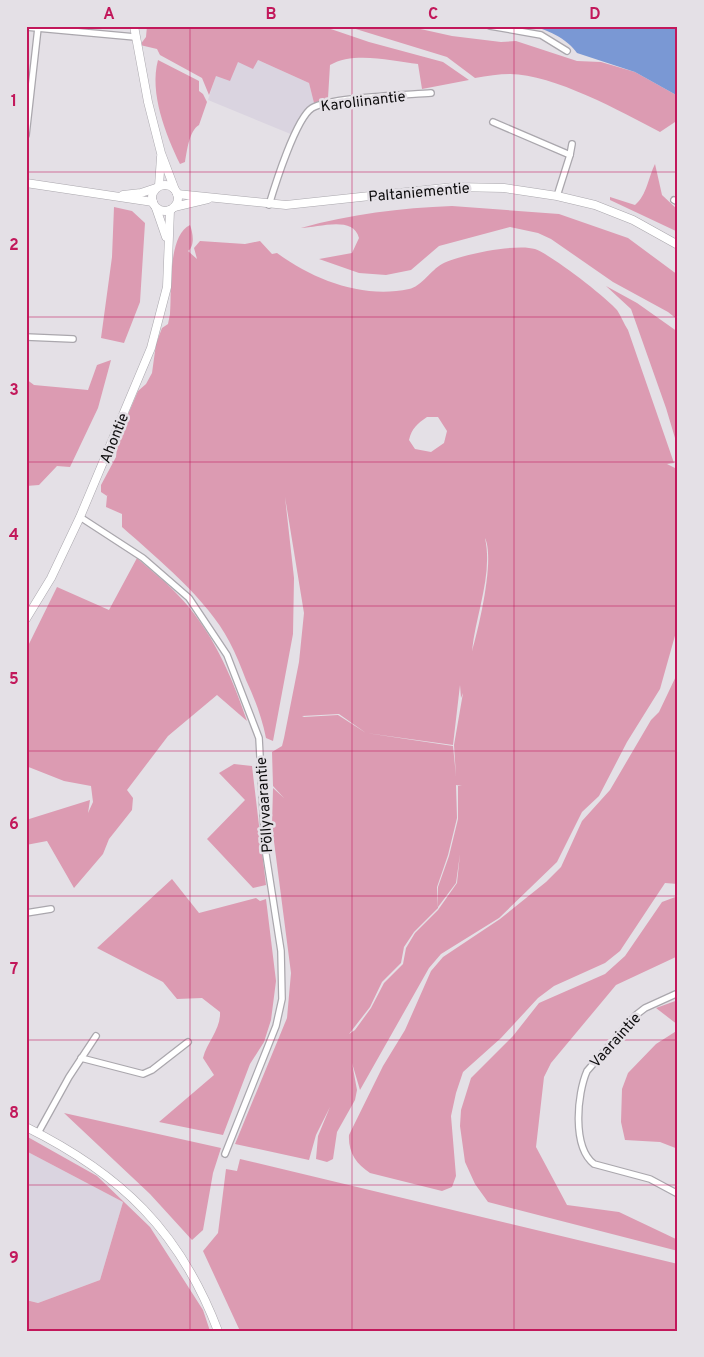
<svg xmlns="http://www.w3.org/2000/svg" width="704" height="1357" font-family="Overpass,sans-serif">
<rect width="100%" height="100%" fill="#e4e0e6"/>
<!-- built -->
<g fill="#dad4e0">
<polygon points="258,60 309,83 314,103 303,113 293,135 208,100 216,75 238,62"/>
<polygon points="26,1151 123,1202 100,1280 38,1303 26,1300"/>
</g>
<!-- green -->
<g fill="#dc9bb2" fill-rule="evenodd">
<path d="M 147,26 L 322,26 L 369,42 L 443,62 L 469,80 L 422,89 L 418,64 C 392,61 354,51 330,65 L 328,98 L 314,103 L 309,83 L 258,60 L 253,69 L 238,62 L 230,81 L 216,76 L 209,95 L 202,78 L 160,55 L 157,49 L 140,45 L 146,37 Z"/>
<path d="M 346,26 L 407,26 L 452,36 L 501,42 L 516,41 L 577,61 L 601,62 L 635,72 L 678,96 L 678,120 L 660,132 C 622,112 553,74 510,74 C 499,74 487,76 475,78 L 447,57 Z"/>
<path d="M 158,60 L 199,81 L 199,91 L 203,94 L 207,102 L 199,125 C 189,131 187,151 185,162 L 180,164 C 166,135 149,93 158,60 Z"/>
<path d="M 655,164 L 662,195 L 678,210 L 678,232 L 610,200 L 610,197 L 635,205 C 647,195 648,178 655,164 Z"/>
<path d="M 452,206 L 559,214 L 628,238 L 678,275 L 678,320 L 668,312 L 613,282 L 551,239 L 538,233 L 510,227 L 439,246 L 411,270 L 386,275 L 359,273 L 319,259 L 352,253 L 359,238 C 353,215 318,228 301,228 C 351,214 400,208 452,206 Z"/>
<polygon points="114,207 132,211 145,223 140,302 124,343 101,338 112,257"/>
<path d="M 190,225 C 193,233 195,246 188,251 L 197,259 L 194,248 L 200,241 L 245,244 L 260,241 L 272,254 L 277,253 C 314,280 363,299 409,289 C 421,287 431,270 442,264 C 458,255 517,243 535,249 C 550,254 606,297 617,310 C 621,316 624,324 628,330 L 674,463 L 667,464 L 675,468 L 678,478 L 678,625 L 660,689 L 627,742 L 599,796 L 582,812 L 557,862 L 499,918 L 441,954 L 429,968 L 360,1090 L 352,1063 L 357,1090 L 355,1100 L 337,1132 L 333,1159 L 327,1162 L 316,1159 L 318,1136 L 330,1107 L 316,1135 L 309,1160 L 235,1144 L 287,1018 L 291,973 L 272,826 L 273,788 L 284,798 L 273,786 L 272,752 L 282,746 L 284,738 L 299,662 L 304,613 L 285,497 L 294,578 L 293,634 L 273,741 L 266,738 C 262,718 255,699 246,680 C 241,667 236,654 229,641 C 208,600 157,558 122,527 L 122,514 L 106,507 L 107,496 L 123,461 L 107,496 L 101,492 L 101,485 L 116,457 L 118,438 L 138,391 L 146,384 L 152,373 L 156,344 L 162,328 L 168,324 L 170,314 C 172,292 167,236 190,225 ZM 427,417 L 438,417 L 447,431 L 444,443 L 431,452 L 415,449 L 409,440 C 412,428 417,424 427,417 ZM 485,538 C 495,559 479,627 472,651 C 476,613 493,575 485,538 ZM 460,685 L 461,698 L 463,693 L 454,745 L 456,776 L 453,746 L 366,733 L 338,715 L 304,717 L 302,716 L 339,714 L 366,733 L 453,745 ZM 456,785 L 462,786 L 458,786 L 458,819 L 449,856 L 438,887 L 438,907 L 456,883 L 460,854 L 457,883 L 438,910 L 415,933 L 406,948 L 403,964 L 384,983 L 371,1008 L 355,1030 L 349,1034 L 370,1007 L 382,982 L 401,963 L 404,947 L 414,932 L 438,908 L 437,887 L 448,855 L 457,818 Z"/>
<polygon points="606,286 637,303 678,332 678,448 666,408 631,309"/>
<polygon points="111,360 98,408 70,467 57,466 39,485 26,486 26,379 34,385 88,390 97,365"/>
<path d="M 137,558 C 150,570 165,581 177,594 C 212,630 231,674 247,721 L 217,695 L 168,736 L 127,790 L 133,798 L 132,810 L 109,839 L 103,854 L 74,888 L 47,841 L 26,845 L 26,820 L 90,800 L 88,813 L 93,802 L 91,786 L 64,781 L 26,766 L 26,650 L 57,587 L 109,610 Z"/>
<path d="M 678,672 L 678,884 L 665,883 L 620,951 L 605,963 L 554,986 L 538,998 L 501,1038 L 463,1072 L 456,1093 L 451,1116 L 456,1176 L 452,1187 L 442,1191 L 370,1173 C 356,1164 348,1152 349,1135 L 383,1066 L 405,1030 L 431,971 L 443,957 L 500,919 L 546,882 L 561,867 L 582,821 L 610,790 L 651,720 L 659,712 Z"/>
<polygon points="234,764 252,766 266,885 253,888 207,839 245,800 219,773"/>
<path d="M 172,879 L 199,913 L 256,898 L 260,901 L 266,899 L 276,981 L 271,1020 L 264,1042 L 250,1064 L 223,1135 L 159,1122 L 214,1075 L 203,1058 C 207,1042 221,1029 220,1012 L 202,998 L 177,999 L 163,982 L 97,948 Z"/>
<polygon points="678,896 678,956 616,985 551,1063 544,1077 536,1147 567,1205 619,1212 678,1240 678,1251 488,1202 475,1184 465,1162 460,1126 461,1110 471,1078 513,1036 539,1003 605,974 625,956 662,902"/>
<polygon points="678,1000 678,1025 656,1008"/>
<polygon points="678,1030 678,1149 660,1142 625,1140 621,1122 622,1089 628,1073 656,1044"/>
<polygon points="64,1113 221,1148 213,1173 203,1230 192,1240 150,1194"/>
<polygon points="26,1136 97,1176 150,1227 203,1310 210,1331 26,1331 26,1300 38,1303 100,1280 123,1202 26,1151"/>
<polygon points="240,1159 678,1264 678,1331 240,1331 203,1251 218,1233 226,1169 237,1171"/>
</g>
<!-- water -->
<path fill="#7a98d4" d="M 529,26 L 678,26 L 678,96 L 635,72 L 577,53 C 568,39 545,28 529,26 Z"/>
<g fill="none" stroke-linecap="round" stroke-linejoin="round">
<defs>
<g id="street">
<polyline points="490,26 541,35 567,51"/>
<polyline points="26,27 135,37"/>
<polyline points="493,122 570,155"/>
<polyline points="26,135 38,28"/>
<polyline points="557,196 570,155 572,144"/>
<polyline points="674,200 678,202"/>
<path d="M 269,205 C 275,185 296,118 312,108 C 330,97 406,95 431,93"/>
<polyline points="26,337 73,339"/>
<polyline points="80,517 143,558 189,598 227,655 259,738 265,848 281,951 282,999 276,1026 225,1154"/>
<polyline points="26,913 51,909"/>
<path d="M 678,993 L 645,1008 L 636,1015 L 587,1071 C 577,1094 572,1147 594,1164 L 650,1179 L 678,1194"/>
<polyline points="81,1058 143,1074 152,1070 188,1042"/>
<polyline points="38,1133 69,1077 96,1036"/>
</g>
<g id="secondary">
<polyline points="134,26 148,102 161,153 175,190"/>
<polyline points="26,183 153,202"/>
<circle cx="165" cy="198" r="13"/>
<polyline points="159,186 161,157"/>
<polyline points="177,194 286,205 454,187 504,188 557,196 595,205 633,220 678,245"/>
<polyline points="123,195 141,193 156,188"/>
<polyline points="174,207 208,199"/>
<polyline points="156,208 166,237"/>
<polyline points="26,619 51,578 80,517 151,348 167,287 170,210"/>
<path d="M 26,1127 C 121,1174 180,1231 218,1331"/>
</g>
</defs>
<!-- street casing -->
<use href="#street" stroke="#aaa7ad" stroke-width="8"/>
<!-- secondary casing -->
<use href="#secondary" stroke="#aaa7ad" stroke-width="9"/>
<!-- street -->
<use href="#street" stroke="#fff" stroke-width="5.5"/>
<!-- secondary -->
<use href="#secondary" stroke="#fff" stroke-width="8"/>
</g>
<!-- grid -->
<path fill="none" stroke="#c2185b" stroke-width="1" stroke-opacity="0.55" d="M 190,26 L 190,1331M 352,26 L 352,1331M 514,26 L 514,1331M 26,172 L 678,172M 26,317 L 678,317M 26,462 L 678,462M 26,606 L 678,606M 26,751 L 678,751M 26,896 L 678,896M 26,1040 L 678,1040M 26,1185 L 678,1185"/>
<g text-anchor="middle" stroke-width="5" stroke-linejoin="round" paint-order="stroke">
<!-- street labels -->
<g font-size="15" fill="#0d0c0d" stroke="#e4e0e6">
<text transform="translate(363 101) rotate(-7)" y="5">Karoliinantie</text>
<text transform="translate(419 192) rotate(-5)" y="5">Paltaniementie</text>
<text transform="translate(114 438) rotate(-68)" y="5">Ahontie</text>
<text transform="translate(264 805) rotate(-94)" y="5">Pöllyvaarantie</text>
<text transform="translate(615 1040) rotate(-48)" y="5">Vaaraintie</text>
</g>
</g>
<!-- border -->
<rect width="704" height="1357" fill="none" stroke="#e4e0e6" stroke-width="55"/>
<rect x="28" y="28" width="648" height="1302" fill="none" stroke="#c2185b" stroke-width="2"/>
<g font-size="16" text-anchor="middle" font-weight="bold" fill="#c2185b">
<text x="109" y="19">A</text>
<text x="271" y="19">B</text>
<text x="433" y="19">C</text>
<text x="595" y="19">D</text>
<text x="14" y="106">1</text>
<text x="14" y="250">2</text>
<text x="14" y="395">3</text>
<text x="14" y="540">4</text>
<text x="14" y="684">5</text>
<text x="14" y="829">6</text>
<text x="14" y="974">7</text>
<text x="14" y="1118">8</text>
<text x="14" y="1263">9</text>
</g>
</svg>
